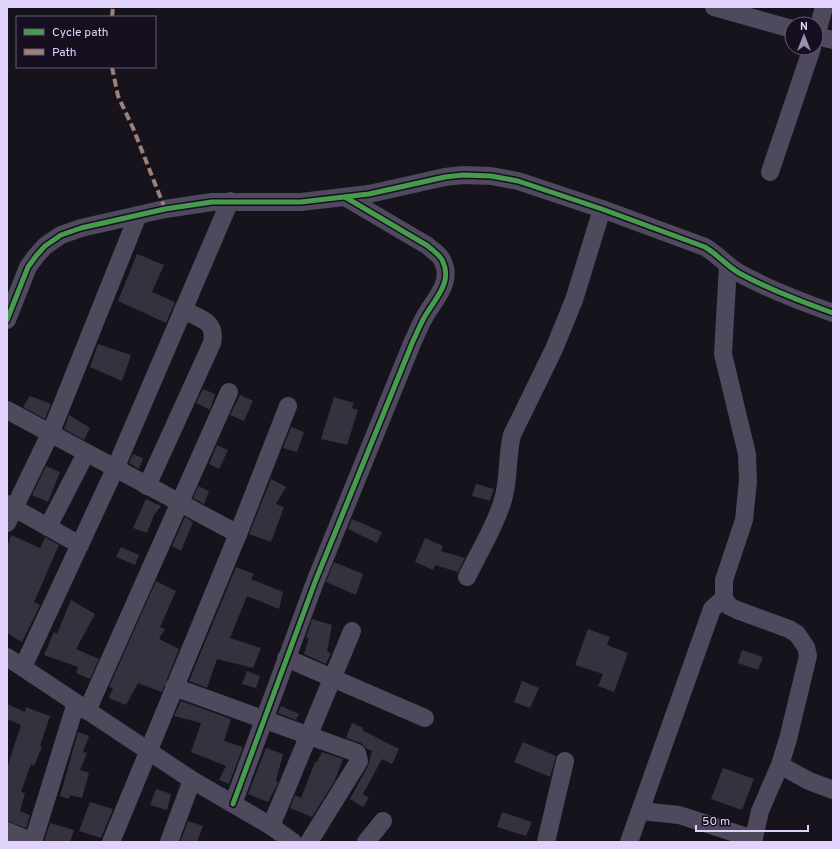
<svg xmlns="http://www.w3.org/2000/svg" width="840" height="849" font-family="Overpass,sans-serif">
<rect width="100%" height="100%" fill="#17131c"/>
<!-- building -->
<g fill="#36313e">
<polygon points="137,254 164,265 152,292 175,302 166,323 118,301"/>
<polygon points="98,344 131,355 122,381 90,367"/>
<polygon points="203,389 215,394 210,410 196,403"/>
<polygon points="240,395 253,401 244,421 230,415"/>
<polygon points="30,396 51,404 45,419 23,407"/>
<polygon points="334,397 354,403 352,408 358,410 347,445 321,439"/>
<polygon points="69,415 90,428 84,440 64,429"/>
<polygon points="291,427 304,432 297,452 283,448"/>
<polygon points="217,445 228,450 219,469 209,464"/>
<polygon points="133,454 143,458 139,469 129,463"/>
<polygon points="46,466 60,472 48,502 32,495"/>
<polygon points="271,479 286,487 276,504 284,507 271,542 249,534"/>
<polygon points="476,484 494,489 490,501 472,496"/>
<polygon points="198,486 209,491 204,504 193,498"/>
<polygon points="146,499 161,506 154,515 147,533 133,528"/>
<polygon points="185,517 193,522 181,551 172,546"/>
<polygon points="352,519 382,532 377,543 348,529"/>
<polygon points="11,535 40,548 45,537 59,545 34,602 40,605 22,642 7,633 7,547"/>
<polygon points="425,538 443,546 441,551 465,558 458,572 435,565 433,570 415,562"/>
<polygon points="121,547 139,555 135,565 116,557"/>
<polygon points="334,562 363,574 356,595 326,582"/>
<polygon points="236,567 254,574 251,579 283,592 279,609 247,596 230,638 261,648 253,668 217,659 207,688 189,681"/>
<polygon points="156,581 176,591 160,627 165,629 159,639 179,649 162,692 138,683 126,705 109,698 113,688 109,687"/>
<polygon points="71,600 95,614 76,649 99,659 90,679 76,673 78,667 44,655 54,632 57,634"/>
<polygon points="312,619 332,625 327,652 331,653 326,664 304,654 309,638 306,638"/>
<polygon points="588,629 610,637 607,645 628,653 614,692 598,686 603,674 575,665"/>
<polygon points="742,650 763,657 758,670 738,663"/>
<polygon points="247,671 260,676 256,688 242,684"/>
<polygon points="522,681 539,688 530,708 514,702"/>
<polygon points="181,701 231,719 224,741 243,747 229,784 219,780 226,766 191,752 201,723 174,716"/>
<polygon points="7,704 25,712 26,707 50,716 40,746 42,747 34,766 31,764 21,792 25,793 20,811 30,815 26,828 7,821 7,768 21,725 7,719"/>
<polygon points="281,706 299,714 296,720 278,713"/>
<polygon points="352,723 363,728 362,730 399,749 392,764 382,759 363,794 369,798 363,807 350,799 368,766 372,751 367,749 361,743 346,738"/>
<polygon points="78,732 89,736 83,752 87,753 80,770 89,773 82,798 70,795 69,799 60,796"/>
<polygon points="523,742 556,756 550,777 514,762"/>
<polygon points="266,748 283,754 276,781 278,782 277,785 268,802 248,794"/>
<polygon points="322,752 343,759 334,782 312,817 290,808 295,795 301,798 315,762 317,762"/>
<polygon points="723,768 754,779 742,810 711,799"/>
<polygon points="156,789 171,794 167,810 150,805"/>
<polygon points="90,802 113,809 101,838 79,831"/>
<polygon points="502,812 532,822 526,836 497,827"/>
<polygon points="188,821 203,826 197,842 180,842"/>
<polygon points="50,823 74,830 70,842 44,842"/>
</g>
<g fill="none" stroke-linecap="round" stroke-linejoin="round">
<!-- minor -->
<g stroke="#4e495d" stroke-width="18">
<polyline points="714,7 792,29"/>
<polyline points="824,7 816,36 833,40"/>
<polyline points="770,172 812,48"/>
<polyline points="728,265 723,354 747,454 748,481 744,520 724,580 724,598 729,606 737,610 789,629 797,634 806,647 808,656 788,739 780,765 760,811 753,842"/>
<path d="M 7,320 L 28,267 L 36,256 L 45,246 L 61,235 L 81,228 L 165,209 L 212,202 L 301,202 L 369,194 L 445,177 L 463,175 L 491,176 L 518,181 L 602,209 L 705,247 C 717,254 727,266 739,273 C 768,289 802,302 833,313"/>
<polyline points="7,410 238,534"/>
<path d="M 147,486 L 212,343 C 217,321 199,318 183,310"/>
<polyline points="7,504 80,545"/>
<polyline points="7,523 51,432 138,215"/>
<polyline points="48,527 86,453"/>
<path d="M 467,577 C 479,552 497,523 504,496 C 509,476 507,455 512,435 L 554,349 L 574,300 L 602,209"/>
<polyline points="7,657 192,780 271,826 293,842"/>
<polyline points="286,658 425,718"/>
<polyline points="23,667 115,469 230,201"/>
<polyline points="174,687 357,753 359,761 309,842"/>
<polyline points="87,711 229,392"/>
<polyline points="780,765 809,781 833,790"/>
<path d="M 233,804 L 315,582 L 413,341 C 417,333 420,325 424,318 C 433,301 453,283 443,262 C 441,255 433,251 428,246 L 345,197"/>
<polyline points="641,811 679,815 754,839"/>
<polyline points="271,826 352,631"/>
<polyline points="7,831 33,842"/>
<polyline points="33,842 76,703"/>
<polyline points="111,842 238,534 288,406"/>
<polyline points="169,842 192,780"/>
<polyline points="366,842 383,821"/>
<polyline points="546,842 565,761"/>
<polyline points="629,842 712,609 724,598"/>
</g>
<!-- quiet -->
<g stroke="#9e8076" stroke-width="4" stroke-dasharray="8 4" stroke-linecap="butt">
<polyline points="112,17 113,7"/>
<polyline points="112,67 118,96 133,128 165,209"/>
</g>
<defs>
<g id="cycleway">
<path d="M 7,320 L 28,267 L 36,256 L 45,246 L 61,235 L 81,228 L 165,209 L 212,202 L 301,202 L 369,194 L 445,177 L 463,175 L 491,176 L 518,181 L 602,209 L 705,247 C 717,254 727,266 739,273 C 768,289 802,302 833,313"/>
<path d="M 233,804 L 315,582 L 413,341 C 417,333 420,325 424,318 C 433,301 453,283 443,262 C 441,255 433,251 428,246 L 345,197"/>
</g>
</defs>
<!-- cycleway casing -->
<use href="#cycleway" stroke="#160f20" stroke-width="8"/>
<!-- cycleway -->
<use href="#cycleway" stroke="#469c4c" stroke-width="5"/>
</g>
<!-- border -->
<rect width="840" height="849" fill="none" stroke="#e0d2fb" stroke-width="16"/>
<!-- legend -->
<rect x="16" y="16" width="140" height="52" fill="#160f20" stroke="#675d78"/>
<rect x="24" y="29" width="20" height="6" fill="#469c4c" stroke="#675d78"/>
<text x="52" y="36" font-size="12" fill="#e0d2fb">Cycle path</text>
<rect x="24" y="49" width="20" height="6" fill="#9e8076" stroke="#675d78"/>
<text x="52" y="56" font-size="12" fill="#e0d2fb">Path</text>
<!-- north arrow -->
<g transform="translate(804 36)"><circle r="19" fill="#160f20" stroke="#675d78"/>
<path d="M0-3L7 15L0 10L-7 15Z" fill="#9a8fad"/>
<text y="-6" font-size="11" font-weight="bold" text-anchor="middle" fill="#e0d2fb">N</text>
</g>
<!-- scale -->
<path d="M696 825v6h112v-6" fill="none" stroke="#e0d2fb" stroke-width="2"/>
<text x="702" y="825" font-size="12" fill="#e0d2fb" stroke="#160f20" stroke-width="3" paint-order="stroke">50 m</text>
</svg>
